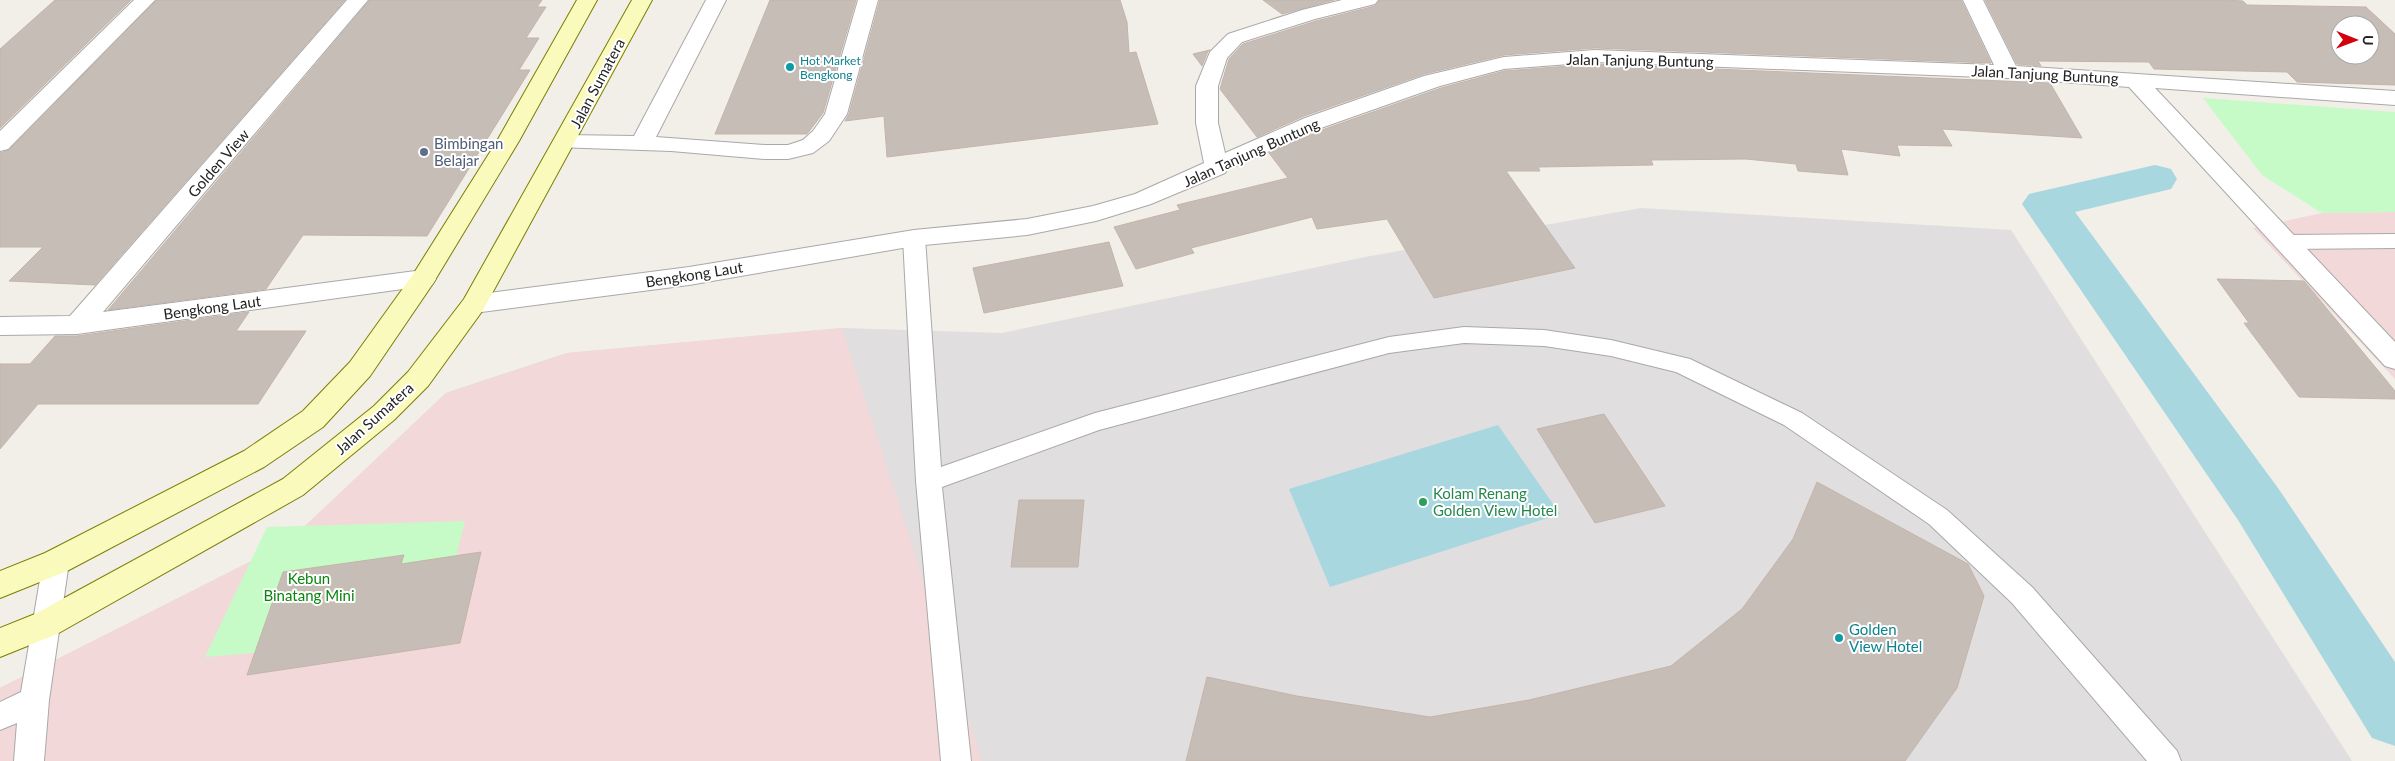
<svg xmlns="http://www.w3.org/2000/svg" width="2395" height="761" font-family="Lato,sans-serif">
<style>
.residential{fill:#e0dedf}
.commercial{fill:#f2d8d8}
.park{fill:#c6fbc7}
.water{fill:#a8d7e0}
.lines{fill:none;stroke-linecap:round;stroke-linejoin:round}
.canal{fill:#a8d7e0;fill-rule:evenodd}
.building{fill:#c7bdb7;stroke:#c4b4aa;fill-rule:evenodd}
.service-casing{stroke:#a9a9a9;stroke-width:2}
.minor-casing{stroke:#a9a9a9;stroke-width:2}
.secondary-casing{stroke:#7a7f02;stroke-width:2}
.service{fill:#fff;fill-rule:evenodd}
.minor{fill:#fff;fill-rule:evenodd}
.secondary{fill:#fbfabd;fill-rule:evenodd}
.culture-dot{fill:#0f9aa8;stroke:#fff;stroke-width:2}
.service-dot{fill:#5c6f8a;stroke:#fff;stroke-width:2}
.leisure-dot{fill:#2e9e5b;stroke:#fff;stroke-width:2}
.labels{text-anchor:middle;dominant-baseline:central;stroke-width:4;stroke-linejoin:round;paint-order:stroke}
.far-culture-label{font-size:12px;fill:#0d838f;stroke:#fff;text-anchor:start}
.street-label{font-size:15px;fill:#222;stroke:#fff}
.service-label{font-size:15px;fill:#4e5e75;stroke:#fff;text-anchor:start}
.leisure-label{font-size:15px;fill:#27864d;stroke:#fff;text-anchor:start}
.park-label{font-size:15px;fill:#09860b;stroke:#fff}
.culture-label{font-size:15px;fill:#0d838f;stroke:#fff;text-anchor:start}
</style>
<rect width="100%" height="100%" fill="#f2eee8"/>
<polygon class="residential" points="1641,208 2011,230 2352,761 0,761 0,688 287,543 446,393 567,353 842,328 1002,333 1365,257"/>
<g class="commercial">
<polygon points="2395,212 2395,379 2253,228 2322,213"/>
<polygon points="842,328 982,761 0,761 0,688 287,543 446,393 567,353"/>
</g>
<g class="park">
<polygon points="2203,98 2395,112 2395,212 2322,213 2262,175"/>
<polygon points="465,521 436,638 205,657 267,527"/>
</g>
<polygon class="water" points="1498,425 1560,514 1330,587 1289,489"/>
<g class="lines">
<polygon class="canal" points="2155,165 2171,169 2177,179 2171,189 2075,212 2278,488 2395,662 2395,746 2372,738 2238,520 2022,204 2029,194"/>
</g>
<g class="building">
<polygon points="55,0 131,0 0,128 0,49"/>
<polygon points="157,0 345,0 95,285 9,281 43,247 0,247 0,153 9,150"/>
<polygon points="370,0 542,0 537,7 546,7 526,38 539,38 519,70 530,70 427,236 303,235 266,289 108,310"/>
<polygon points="770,0 856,0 823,113 807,134 715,134"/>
<polygon points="880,0 1120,0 1127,22 1129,53 1136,52 1158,124 887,157 884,116 845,121 849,114"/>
<polygon points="1263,0 1334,0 1282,14"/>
<polygon points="1380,0 1961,0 1991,63 1595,48 1504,55 1424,74 1304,116 1257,137 1220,89 1229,59 1243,44 1316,21 1375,6"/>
<path d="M1985,0H2226L2243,1L2247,5L2366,7L2395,34V85L2297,82L2287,72L2154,69L2149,62L2038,61L2041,66L2017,64ZM2340,25H2370V55H2340Z"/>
<polygon points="1210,50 1208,51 1202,66 1193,54"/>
<polygon points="1595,64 2050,83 2082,138 1942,129 1952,146 1897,145 1900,156 1841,149 1848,175 1798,171 1796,164 1746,159 1651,160 1653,165 1538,167 1540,171 1506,171 1575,268 1434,298 1387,219 1317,229 1312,217 1191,248 1194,253 1136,269 1114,227 1180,210 1177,205 1288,178 1269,153 1322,130 1441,88 1504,71"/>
<polygon points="1109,242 1123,286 984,313 973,268"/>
<polygon points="2217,279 2304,281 2395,391 2395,399 2299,397 2244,323 2249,323"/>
<polygon points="249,312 236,331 306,331 258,404 38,404 0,449 0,364 30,364 55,336 77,336"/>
<polygon points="1604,414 1665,506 1595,523 1537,429"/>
<polygon points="1817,482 1968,564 1984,596 1957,688 1905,761 1186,761 1207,677 1297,696 1430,717 1529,700 1671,666 1742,609 1793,539"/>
<polygon points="1019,500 1084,500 1078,567 1011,567"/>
<polygon points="481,552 460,643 247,675 283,572 404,555 401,564"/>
</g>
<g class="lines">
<defs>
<g id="service">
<polygon points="914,231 922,233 925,238 941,467 1095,413 1389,337 1464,327 1544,330 1611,340 1690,359 1802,413 1947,510 2032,587 2177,751 2181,761 2147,761 2012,603 1929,524 1784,425 1676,372 1611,356 1544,346 1464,343 1389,353 1099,430 942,487 971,761 941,761 916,481 903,238 906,233"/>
<polygon points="2395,234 2395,248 2285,249 2277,247 2274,242 2277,237 2285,235"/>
<polygon points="56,551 65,554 69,562 49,700 44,761 14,761 17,723 0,730 0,702 21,692 43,562 47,554"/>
</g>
<g id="minor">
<polygon points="134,0 155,0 8,149 0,151 0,131"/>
<polygon points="347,0 368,0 103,312 423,270 432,273 436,279 432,285 77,334 0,335 0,317 70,316"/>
<polygon points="706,0 726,0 656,137 765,145 788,145 803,140 813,131 825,114 858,0 878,0 847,114 829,141 813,153 788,159 765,159 671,151 556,147 553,142 556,137 564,135 634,136"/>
<polygon points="1342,0 1378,0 1375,4 1315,19 1242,42 1227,58 1218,86 1218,123 1225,153 1305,118 1424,76 1504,57 1595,50 1994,65 1963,0 1983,0 2016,66 2395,91 2395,105 2155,88 2395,342 2395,369 2385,366 2129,87 2008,78 1595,62 1504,69 1440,86 1321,128 1227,170 1225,173 1151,204 1096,221 1027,235 914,246 689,285 474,313 465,310 461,304 465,298 474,295 689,267 914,230 1027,219 1093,206 1135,194 1204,163 1196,123 1196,86 1210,52 1228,34 1302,10"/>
</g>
<g id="secondary">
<polygon points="577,0 597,0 519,141 432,285 370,376 323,427 264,467 67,571 0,598 0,571 45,553 244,451 303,411 350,362 414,273 497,141"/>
<polygon points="632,0 652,0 483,310 428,386 394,420 303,495 57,634 0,657 0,628 35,614 283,479 374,406 408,372 464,299"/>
</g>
</defs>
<use href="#service" class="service-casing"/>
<use href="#minor" class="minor-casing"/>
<use href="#secondary" class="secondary-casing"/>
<use href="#service" class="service"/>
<use href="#minor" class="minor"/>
<use href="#secondary" class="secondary"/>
</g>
<g class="culture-dot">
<circle cx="790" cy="67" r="5"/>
<circle cx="1839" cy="638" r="5"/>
</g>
<circle class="service-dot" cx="424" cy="152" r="5"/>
<circle class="leisure-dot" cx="1423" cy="502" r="5"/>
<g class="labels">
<g class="far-culture-label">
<text x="800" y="60">Hot Market<tspan x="800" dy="14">Bengkong</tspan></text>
</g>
<g class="street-label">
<text transform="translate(1640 60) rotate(1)">Jalan Tanjung Buntung</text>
<text transform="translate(2045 74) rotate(3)">Jalan Tanjung Buntung</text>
<text transform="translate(597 83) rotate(-62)">Jalan Sumatera</text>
<text transform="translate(1251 152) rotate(-24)">Jalan Tanjung Buntung</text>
<text transform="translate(218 163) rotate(-49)">Golden View</text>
<text transform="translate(694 274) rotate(-9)">Bengkong Laut</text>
<text transform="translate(212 307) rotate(-8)">Bengkong Laut</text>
<text transform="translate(374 418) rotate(-42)">Jalan Sumatera</text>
</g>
<g class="service-label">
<text x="434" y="143">Bimbingan<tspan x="434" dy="17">Belajar</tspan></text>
</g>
<g class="leisure-label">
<text x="1433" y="493">Kolam Renang<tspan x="1433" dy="17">Golden View Hotel</tspan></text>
</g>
<g class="park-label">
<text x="309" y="578">Kebun<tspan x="309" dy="17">Binatang Mini</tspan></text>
</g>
<g class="culture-label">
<text x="1849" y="629">Golden<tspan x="1849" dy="17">View Hotel</tspan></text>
</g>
</g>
<g transform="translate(2355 40) rotate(91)"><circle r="24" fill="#ffffff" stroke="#a7a7a7"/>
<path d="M0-4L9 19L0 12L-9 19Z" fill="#d3000e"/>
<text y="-8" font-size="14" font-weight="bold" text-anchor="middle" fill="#222222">U</text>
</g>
</svg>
